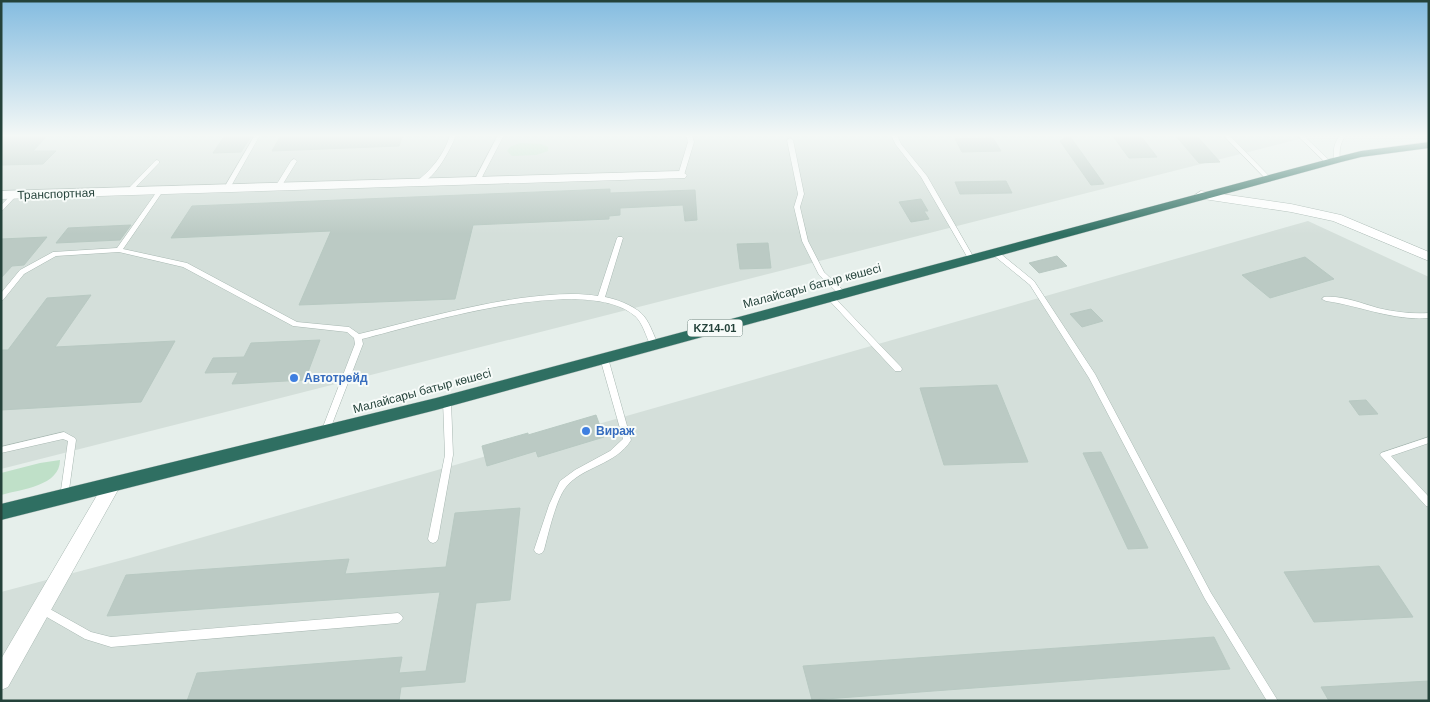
<svg xmlns="http://www.w3.org/2000/svg" width="1430" height="702" font-family="Arial,sans-serif">
<style>
.built{fill:#d4dfda}
.green{fill:#bfe0c8}
.building{fill:#bbcac4;stroke:#b8c9c2}
.lines{fill:none;stroke-linecap:round;stroke-linejoin:round}
.lane-casing{stroke:#a8b8b2;stroke-width:1}
.street-casing{stroke:#a8b8b2;stroke-width:1}
.highway-casing{stroke:#c2cac8;stroke-width:1}
.lane{fill:#fff;fill-rule:evenodd}
.street{fill:#fff;fill-rule:evenodd}
.highway{fill:#2f6f62;fill-rule:evenodd}
.shop-dot{fill:#3f7fe0;stroke:#f7fbf9;stroke-width:2}
.labels{text-anchor:middle;dominant-baseline:central;stroke-width:4;stroke-linejoin:round;paint-order:stroke}
.shield{fill:#f7fbf9;stroke:#637a73;stroke-width:1}
.shield-label{font-size:11px;font-weight:bold;fill:#24423a}
.street-label{font-size:12px;fill:#24423a;stroke:#f7fbf9}
.shop-label{font-size:12px;font-weight:bold;fill:#366cbe;stroke:#f7fbf9;text-anchor:start}
</style>
<rect width="100%" height="100%" fill="#e6efeb"/>
<g class="built">
<polygon points="1,135 1315,135 1,469"/>
<polygon points="1308,221 1429,277 1429,701 1,701 1,592 130,558"/>
</g>
<g class="green">
<polygon points="520,143 541,144 548,147 548,151 536,155 512,156 507,151 510,147"/>
<path d="M60,460C60,486 22,489 1,495V473L40,463Z"/>
</g>
<g class="building">
<polygon points="1,135 48,135 33,151 56,151 43,164 1,165"/>
<polygon points="225,135 252,135 241,152 213,153"/>
<polygon points="281,135 403,135 399,146 272,151"/>
<polygon points="1069,135 1104,184 1091,185 1060,141"/>
<polygon points="1112,135 1140,135 1157,157 1129,158"/>
<polygon points="1175,135 1196,135 1220,162 1199,163"/>
<polygon points="993,138 1001,151 962,152 955,139"/>
<polygon points="1006,181 1012,193 960,194 955,182"/>
<polygon points="610,189 610,193 695,190 697,220 685,221 683,205 620,208 620,215 609,216 609,219 473,225 455,299 299,305 331,231 171,238 192,206"/>
<polygon points="921,199 928,211 924,211 929,219 911,222 899,202"/>
<polygon points="131,225 120,240 56,243 68,228"/>
<polygon points="47,237 24,265 12,266 1,278 1,239"/>
<polygon points="768,243 771,268 740,269 737,244"/>
<polygon points="1057,256 1067,266 1039,273 1029,263"/>
<polygon points="1305,257 1334,279 1270,298 1242,275"/>
<polygon points="91,295 55,347 175,341 141,402 1,410 1,350 8,350 47,298"/>
<polygon points="1091,309 1103,321 1082,327 1070,314"/>
<polygon points="320,340 305,380 232,384 238,372 205,373 213,358 244,357 251,343"/>
<polygon points="997,385 1028,462 944,465 920,388"/>
<polygon points="1366,400 1378,414 1359,415 1349,401"/>
<polygon points="596,415 604,437 538,457 536,451 487,466 482,446 528,433 528,435"/>
<polygon points="1101,452 1148,548 1128,549 1083,453"/>
<polygon points="520,508 510,600 476,603 465,682 401,687 399,701 187,701 197,673 402,657 399,673 426,671 440,592 107,616 126,575 349,559 345,574 446,567 455,513"/>
<polygon points="1379,566 1413,617 1314,622 1284,572"/>
<polygon points="1214,637 1230,669 812,700 803,666"/>
<polygon points="1429,681 1429,701 1329,701 1321,687"/>
</g>
<g class="lines">
<defs>
<g id="lane">
<polygon points="255,135 260,135 230,188 229,189 225,189 224,188"/>
<path d="M450,135H456C451,149 432,185 416,184V182C432,169 444,155 450,135Z"/>
<polygon points="498,135 504,135 480,181 479,182 475,182 474,181"/>
<polygon points="686,135 692,135 694,142 684,175 681,177 678,175 688,142"/>
<polygon points="891,135 897,135 901,144 927,176 974,258 973,260 969,260 921,177 896,145"/>
<polygon points="1223,135 1229,135 1270,177 1270,179 1266,179"/>
<polygon points="1297,135 1303,135 1330,161 1330,163 1326,163"/>
<path d="M1340,135H1346C1340,143 1339,150 1340,160L1337,162L1334,160C1333,150 1334,143 1340,135Z"/>
<polygon points="790,138 793,140 804,194 800,207 808,241 824,272 844,291 845,293 844,295 840,295 819,275 802,241 794,207 798,194 787,140"/>
<polygon points="294,159 297,161 281,187 278,189 276,188 275,187 291,161"/>
<polygon points="157,160 159,161 159,163 131,192 127,192 127,190 155,161"/>
<path d="M160,189L163,191L123,249L187,263L297,322L349,327L359,334C413,321 466,306 521,298C547,295 573,292 598,296L617,238L618,237H622L623,238L605,297C616,299 632,305 641,313C649,320 653,334 658,344L654,347L651,346C646,337 643,323 635,316C586,273 422,324 362,339L363,344L329,432L328,434L325,435L322,434L321,432L355,344L354,338L347,332L293,326L183,267L119,252L56,256L24,274L3,300H1V293L20,270L53,252L117,248L158,190Z"/>
<polygon points="14,193 17,195 16,196 3,210 1,211 1,205 12,194"/>
<polygon points="992,250 996,250 1034,281 1095,374 1211,593 1278,701 1267,701 1205,599 1089,378 1030,285 992,254 991,252"/>
<polygon points="827,294 831,294 901,367 902,369 901,371 895,371 827,298 825,296"/>
<path d="M1324,297C1341,295 1361,303 1378,308C1395,312 1411,314 1429,313V318C1393,321 1361,306 1326,301L1322,299Z"/>
<path d="M604,355L608,358L631,440C616,465 583,466 566,487C556,499 548,535 544,550L542,553L539,554L536,553L534,550L549,505L560,481L575,470L610,451L623,439L600,358Z"/>
<polygon points="447,398 450,399 451,401 453,455 438,539 436,542 433,543 430,542 428,539 445,455 443,401 444,399"/>
<polygon points="64,432 75,438 76,440 68,497 67,500 64,501 61,500 60,497 68,441 63,439 1,453 1,447"/>
<polygon points="1429,437 1429,443 1391,456 1429,497 1429,507 1426,506 1380,455 1381,453"/>
<polygon points="41,604 91,632 111,637 398,613 401,615 403,618 401,621 398,623 111,647 85,639 38,612 36,609 38,606"/>
</g>
<g id="street">
<polygon points="681,171 687,175 685,178 1,199 1,191"/>
<polygon points="1201,191 1291,204 1341,215 1429,252 1429,261 1333,221 1291,212 1197,198 1195,195"/>
<polygon points="112,478 118,480 121,485 118,490 8,687 1,690 1,659 106,480"/>
</g>
<polygon id="highway" points="1429,142 1429,148 1361,157 1341,162 436,410 1,520 1,504 436,398 1333,158 1361,151"/>
</defs>
<use href="#lane" class="lane-casing"/>
<use href="#street" class="street-casing"/>
<use href="#highway" class="highway-casing"/>
<use href="#lane" class="lane"/>
<use href="#street" class="street"/>
<use href="#highway" class="highway"/>
</g>
<linearGradient id="sky" x2="0" y2="1"><stop stop-color="#84bce0"/><stop offset="0.58" stop-color="#f4f8f6"/><stop offset="1" stop-color="#f4f8f6" stop-opacity="0"/></linearGradient>
<rect width="1430" height="234" fill="url(#sky)"/>
<g class="shop-dot">
<circle cx="294" cy="378" r="5"/>
<circle cx="586" cy="431" r="5"/>
</g>
<g class="labels">
<rect class="shield" x="687.5" y="319.5" width="55" height="17" rx="4"/>
<g class="shield-label">
<text x="715" y="328">KZ14-01</text>
</g>
<g class="street-label">
<text transform="translate(56 194) rotate(-2)">Транспортная</text>
<text transform="translate(812 286) rotate(-15)">Малайсары батыр көшесі</text>
<text transform="translate(422 391) rotate(-15)">Малайсары батыр көшесі</text>
</g>
<g class="shop-label">
<text x="304" y="378">Автотрейд</text>
<text x="596" y="431">Вираж</text>
</g>
</g>
<rect width="1430" height="702" fill="none" stroke="#24423a" stroke-width="5"/>
</svg>
